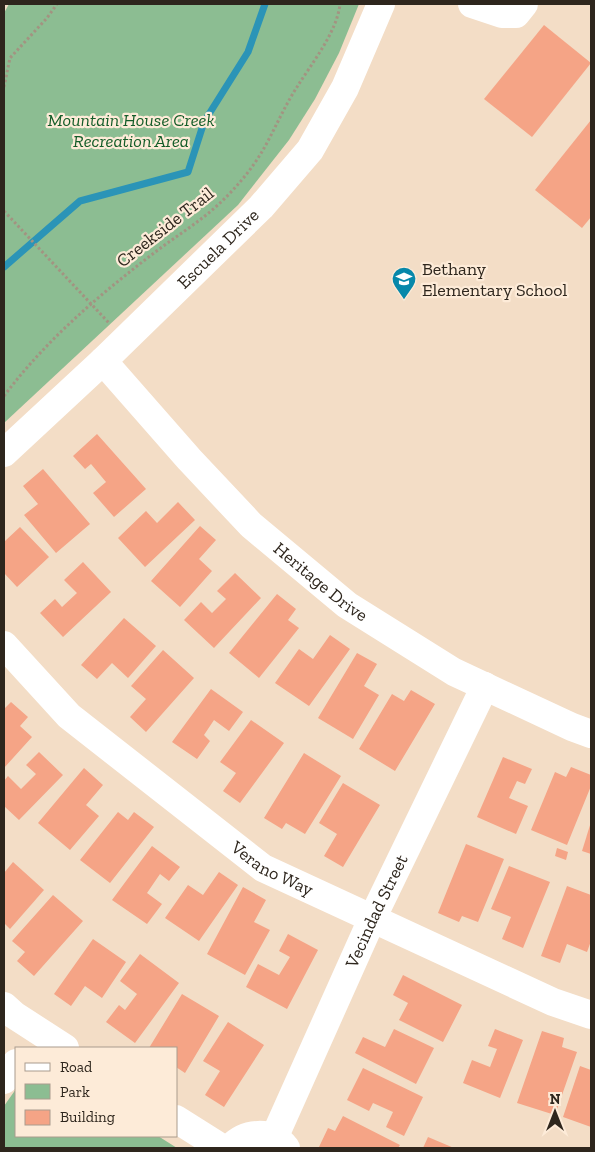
<svg xmlns="http://www.w3.org/2000/svg" width="595" height="1152" font-family="'Zilla Slab',serif">
<style>
.green{fill:#8cbd92}
.lines{fill:none;stroke-linecap:round;stroke-linejoin:round}
.stream{stroke:#2b94b7;stroke-width:7}
.building{fill:#f5a486}
.path{stroke:#a39381;stroke-width:3;stroke-dasharray:2.5 2.5;stroke-linecap:butt}
.minor{stroke:#fff;stroke-width:28}
.labels{text-anchor:middle;dominant-baseline:central;stroke-width:4.5;stroke-linejoin:round;paint-order:stroke}
.park-label{font-size:18px;font-style:italic;fill:#135c28;stroke:#fdebd8}
.street-label{font-size:18px;fill:#2e261d;stroke:#fdebd8}
.poi-label{font-size:18px;fill:#2e261d;stroke:#fdebd8;text-anchor:start}
</style>
<rect width="100%" height="100%" fill="#f3ddc6"/>
<g class="green">
<polygon points="9,4 359,4 339,53 315,99 289,140 238,205 4,423 4,13"/>
<polygon points="16,1089 16,1136 158,1136 177,1148 4,1148 4,1106"/>
</g>
<g class="lines">
<polyline class="stream" points="4,267 80,201 188,172 204,122 248,52 265,4"/>
</g>
<g class="building">
<polygon points="544,25 591,63 532,137 484,99"/>
<polygon points="591,120 591,217 582,228 535,190"/>
<polygon points="97,434 146,489 114,517 93,493 106,482 91,464 85,469 73,456"/>
<polygon points="43,469 90,524 56,553 24,515 38,504 23,486"/>
<polygon points="178,502 195,520 145,567 118,538 146,511 157,523"/>
<polygon points="200,526 216,540 199,559 212,571 180,607 151,581"/>
<polygon points="20,527 49,557 17,587 4,573 4,540 5,541"/>
<polygon points="83,562 111,592 63,637 40,613 55,599 62,607 77,593 64,580"/>
<polygon points="235,573 261,598 214,648 184,620 201,602 212,613 226,599 217,591"/>
<polygon points="277,594 296,609 288,620 299,628 259,678 229,653"/>
<polygon points="124,618 156,646 128,678 112,663 97,679 81,665"/>
<polygon points="330,635 350,649 309,706 275,683 299,649 313,659"/>
<polygon points="163,650 194,678 146,732 130,717 146,699 131,686"/>
<polygon points="357,653 377,664 364,686 379,695 353,739 318,718"/>
<polygon points="211,689 243,712 229,731 214,720 204,735 210,741 197,759 172,742"/>
<polygon points="411,690 435,704 395,771 359,749 392,694 404,701"/>
<polygon points="11,702 28,717 20,726 32,737 4,768 4,709"/>
<polygon points="251,720 284,743 240,803 223,791 236,773 220,762"/>
<polygon points="39,752 63,775 19,820 4,806 4,781 8,776 21,789 36,774 26,765"/>
<polygon points="304,753 341,776 305,834 286,823 282,829 264,818"/>
<polygon points="503,757 532,769 525,784 517,781 509,798 528,806 516,834 477,817"/>
<polygon points="571,767 591,775 591,786 567,845 531,830 555,772 566,777"/>
<polygon points="84,768 103,785 86,805 99,816 70,850 38,823"/>
<polygon points="343,783 380,805 343,867 324,856 337,834 319,823"/>
<polygon points="118,812 128,820 134,812 154,827 110,883 80,860"/>
<polygon points="591,822 591,854 582,851"/>
<polygon points="466,844 504,859 478,922 462,916 459,922 438,913"/>
<polygon points="152,846 180,867 169,881 160,874 147,893 162,904 147,924 112,900"/>
<polygon points="557,848 568,852 566,860 555,856"/>
<polygon points="13,862 44,890 10,929 4,923 4,873"/>
<polygon points="509,866 550,882 523,948 502,939 511,917 491,909"/>
<polygon points="219,872 238,885 199,941 165,918 188,885 203,895"/>
<polygon points="567,886 591,895 591,941 587,952 567,944 560,963 541,956"/>
<polygon points="243,887 266,900 254,922 270,930 245,975 207,954"/>
<polygon points="53,895 83,921 34,976 17,961 25,952 12,941"/>
<polygon points="288,934 318,950 287,1009 246,987 258,964 279,975 290,957 279,951"/>
<polygon points="93,939 126,962 102,998 85,986 71,1006 54,994"/>
<polygon points="140,954 179,983 135,1043 106,1022 119,1005 125,1010 137,994 120,981"/>
<polygon points="403,975 462,1005 443,1042 399,1020 408,1003 393,995"/>
<polygon points="182,994 219,1016 185,1073 176,1067 176,1048 149,1048"/>
<polygon points="228,1022 264,1045 224,1107 205,1095 220,1071 203,1061"/>
<polygon points="394,1029 434,1048 416,1084 355,1053 363,1037 385,1047"/>
<polygon points="495,1029 523,1040 500,1098 463,1083 472,1060 490,1067 497,1049 488,1046"/>
<polygon points="542,1031 564,1038 562,1047 577,1052 555,1115 517,1103"/>
<polygon points="580,1066 591,1070 591,1127 563,1117"/>
<polygon points="363,1068 423,1097 404,1136 386,1127 393,1112 373,1103 369,1111 347,1100"/>
<polygon points="343,1116 400,1145 398,1148 321,1148 319,1147 328,1128 335,1131"/>
<polygon points="428,1137 454,1148 423,1148"/>
</g>
<g class="lines">
<g class="path">
<polyline points="4,87 10,58 47,18 57,4"/>
<polyline points="4,211 109,323"/>
<path d="M4,396C46,340 99,295 154,253C176,236 200,222 220,203C236,188 252,169 263,150C275,129 284,107 297,87C312,63 337,32 340,4"/>
</g>
<g class="minor">
<polyline points="472,4 502,14 516,14 524,4"/>
<path id="s1" d="M103,361L189,459L251,525L347,605L454,672L572,727L591,734"/>
<path id="s2" d="M4,453L103,361L261,207L310,150L345,88L381,4"/>
<path id="s3" d="M4,645L69,716L263,868L553,1002L591,1015"/>
<polyline points="4,1006 14,1015 65,1048"/>
<polyline points="4,1080 16,1063"/>
<polyline points="176,1119 222,1148"/>
<path id="s4" d="M274,1138L372,919L485,686"/>
<path d="M230,1148C245,1132 272,1129 286,1148"/>
</g>
</g>
<defs>
<symbol id="school-pin" viewBox="-11 -11 22 30"><path d="M0 17L-7.5 6A9.5 9.5 0 1 1 7.5 6Z" fill="#0788aa" stroke="#fdebd8"/><path d="M0-5L7-2L0 1L-7-2ZM-4 1L0 2.5L4 1V4Q0 6-4 4Z" fill="#fff"/></symbol>
</defs>
<g fill-rule="evenodd">
<use href="#school-pin" x="390" y="265" width="28" height="38"/>
</g>
<g class="labels">
<g class="park-label">
<text x="131" y="120">Mountain House Creek<tspan x="131" dy="21">Recreation Area</tspan></text>
</g>
<g class="street-label">
<text transform="translate(165 227) rotate(-38)">Creekside Trail</text>
<text stroke="none"><textPath href="#s2" startOffset="296">Escuela Drive</textPath></text>
<text stroke="none"><textPath href="#s1" startOffset="311">Heritage Drive</textPath></text>
<text stroke="none"><textPath href="#s3" startOffset="351">Verano Way</textPath></text>
<text stroke="none"><textPath href="#s4" startOffset="249">Vecindad Street</textPath></text>
</g>
<g class="poi-label">
<text x="422" y="269">Bethany<tspan x="422" dy="21">Elementary School</tspan></text>
</g>
</g>
<rect width="595" height="1152" fill="none" stroke="#2e261d" stroke-width="10"/>
<rect x="15" y="1047" width="162" height="90" fill="#fdebd8" stroke="#aa9c8d"/>
<rect x="25" y="1063" width="25" height="8" fill="#ffffff" stroke="#aa9c8d"/>
<text x="60" y="1072" font-size="15" fill="#2e261d">Road</text>
<rect x="25" y="1084" width="25" height="15" fill="#8cbd92" stroke="#aa9c8d"/>
<text x="60" y="1097" font-size="15" fill="#2e261d">Park</text>
<rect x="25" y="1110" width="25" height="15" fill="#f5a486" stroke="#aa9c8d"/>
<text x="60" y="1122" font-size="15" fill="#2e261d">Building</text>
<g transform="translate(555 1112)" stroke="#fdebd8" stroke-width="4" paint-order="stroke">
<path d="M0-4L9 19L0 12L-9 19Z" fill="#2e261d"/>
<text y="-8" font-size="14" font-weight="bold" text-anchor="middle" fill="#2e261d">N</text>
</g>
</svg>
